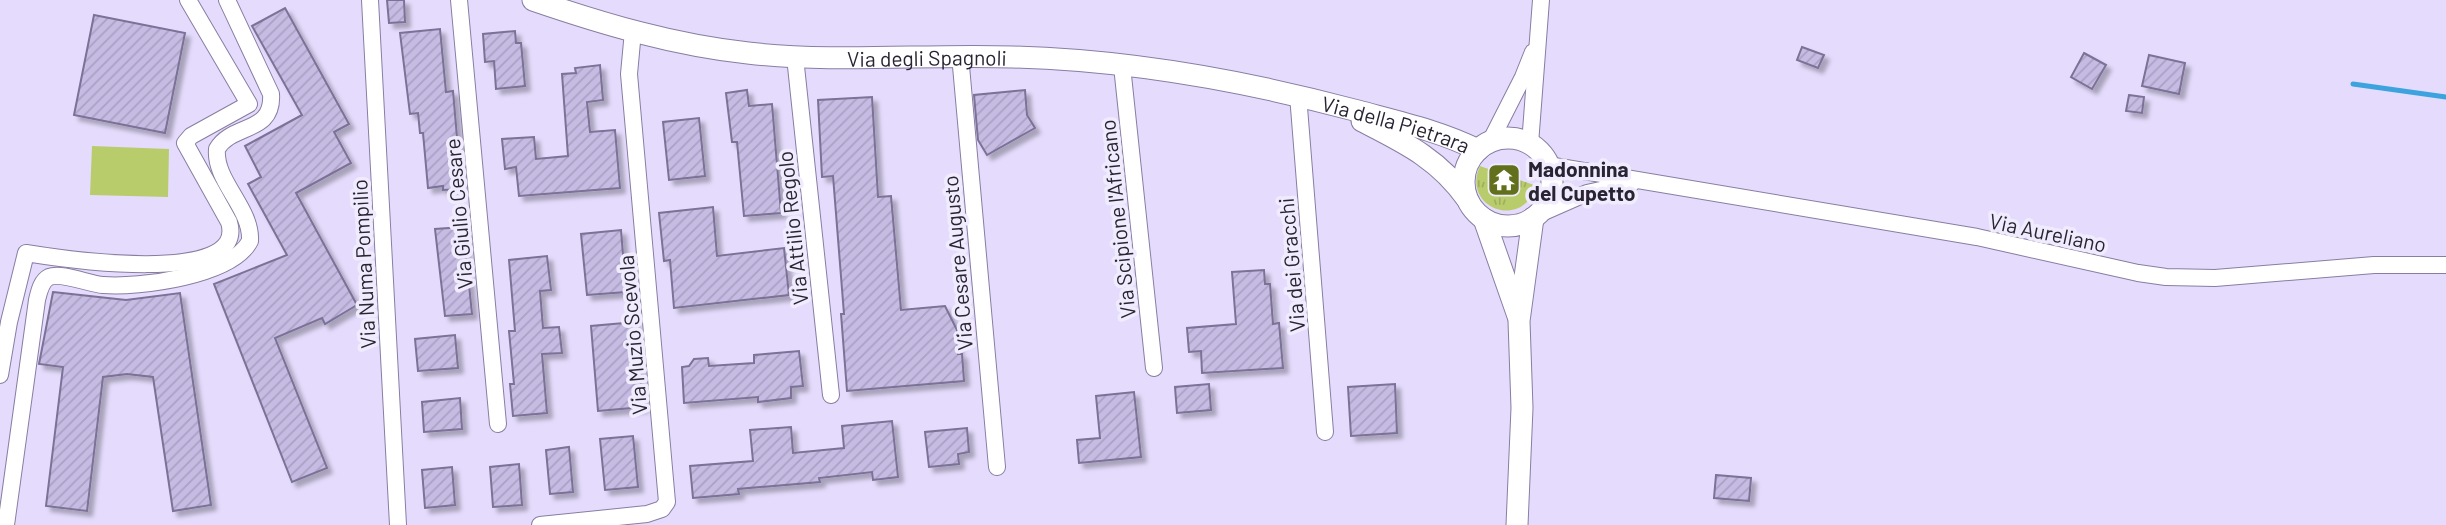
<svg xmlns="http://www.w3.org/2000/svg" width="2446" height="525" font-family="Barlow,sans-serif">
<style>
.green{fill:#b9cc6c}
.park{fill:url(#park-tufts)}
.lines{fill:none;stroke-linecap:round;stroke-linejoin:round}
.stream{stroke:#3ca3de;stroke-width:5}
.building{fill:url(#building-hatch);stroke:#7c7196;stroke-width:2;filter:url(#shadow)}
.minor-casing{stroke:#887da2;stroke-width:18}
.tertiary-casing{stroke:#887da2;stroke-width:23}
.minor{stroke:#fff;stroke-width:16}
.tertiary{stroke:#fff;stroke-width:21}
.labels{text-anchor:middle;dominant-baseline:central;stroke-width:7;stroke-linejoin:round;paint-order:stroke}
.street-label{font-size:21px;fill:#292433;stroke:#f1ecfd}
.poi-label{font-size:21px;font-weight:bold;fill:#292433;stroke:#f1ecfd;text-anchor:start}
</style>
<defs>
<pattern id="park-tufts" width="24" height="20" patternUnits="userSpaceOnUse" patternTransform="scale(1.75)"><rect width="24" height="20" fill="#b9cc6c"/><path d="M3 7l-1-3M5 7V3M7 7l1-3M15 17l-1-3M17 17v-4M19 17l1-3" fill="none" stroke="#9faf5e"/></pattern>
<pattern id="building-hatch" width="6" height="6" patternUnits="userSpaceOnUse" patternTransform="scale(1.75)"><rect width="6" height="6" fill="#c6bbe3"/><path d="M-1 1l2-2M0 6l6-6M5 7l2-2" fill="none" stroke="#aaa1c3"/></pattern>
<filter id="shadow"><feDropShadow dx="5" dy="5" stdDeviation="2" flood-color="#0004"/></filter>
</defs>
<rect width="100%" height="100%" fill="#e5dcfd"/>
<polygon class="green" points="92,146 169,149 168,197 90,195"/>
<path class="park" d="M1480,166L1537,186C1520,232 1461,206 1480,166Z"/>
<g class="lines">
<polyline class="stream" points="2353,84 2446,97"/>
</g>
<g class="building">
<polygon points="387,0 404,0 405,22 389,23"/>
<polygon points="285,8 349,124 334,132 351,163 296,193 357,305 325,324 322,318 275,338 327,468 292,482 214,284 287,255 248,184 261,177 245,146 302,115 252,26"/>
<polygon points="94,15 185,33 165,133 74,115"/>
<polygon points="440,29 446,92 453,91 461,184 460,189 443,190 443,186 428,188 423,133 420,133 418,113 410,114 400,33"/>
<polygon points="515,31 516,43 521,43 525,86 496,89 494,61 485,62 483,34"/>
<polygon points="1802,47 1824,55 1818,68 1797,60"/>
<polygon points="2084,53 2106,65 2092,89 2071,77"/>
<polygon points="2149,55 2185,63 2179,94 2142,86"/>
<polygon points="600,65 603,100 587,102 590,132 615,130 620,188 519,196 516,167 505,169 502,139 534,137 536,159 568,156 562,74 576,73 575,68"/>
<polygon points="747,90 749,106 772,104 781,213 744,216 737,142 732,142 726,93"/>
<polygon points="1025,90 1027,115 1035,128 987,155 978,140 974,95"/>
<polygon points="2129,95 2144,97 2142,113 2126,111"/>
<polygon points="872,97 878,197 891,196 901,310 945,306 957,330 958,354 962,354 964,381 847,391 841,314 844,314 833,176 822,177 818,100"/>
<polygon points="699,118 705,176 669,180 663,122"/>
<polygon points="713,207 717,256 784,248 789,295 674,308 670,260 664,261 659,213"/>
<polygon points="463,227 472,314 445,316 435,229"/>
<polygon points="621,230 626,292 587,295 581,234"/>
<polygon points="547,256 551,290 540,291 543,328 559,327 562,353 542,354 547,413 513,416 510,384 514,384 509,331 515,331 509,260"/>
<polygon points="1264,270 1265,284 1270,284 1273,324 1279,323 1283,368 1202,373 1201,351 1189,352 1187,328 1236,324 1232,272"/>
<polygon points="53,292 126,300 180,293 211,505 173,511 153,377 127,374 103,377 87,511 46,506 63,367 39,364"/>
<polygon points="635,322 643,407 598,411 591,326"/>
<polygon points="455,335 458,368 418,371 415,339"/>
<polygon points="799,351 803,386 791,387 791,398 758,402 758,397 684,403 682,367 689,366 694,359 708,358 709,366 754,363 754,355"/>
<polygon points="1209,384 1211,410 1177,413 1175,387"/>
<polygon points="1395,384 1397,433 1351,436 1348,387"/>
<polygon points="1134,392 1141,457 1079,463 1077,440 1100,438 1096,396"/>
<polygon points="460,398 462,429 424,432 422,402"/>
<polygon points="892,421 898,477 873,480 872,472 819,478 820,482 738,489 739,494 693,498 690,466 753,461 750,430 791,427 793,453 844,448 842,426"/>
<polygon points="967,428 969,452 958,454 959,464 929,467 925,432"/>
<polygon points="633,436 638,487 605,490 600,439"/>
<polygon points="569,447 573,492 550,494 546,450"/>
<polygon points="519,464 522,505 493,507 490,467"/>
<polygon points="452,467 455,505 425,508 422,470"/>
<polygon points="1716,475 1751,478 1749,501 1714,498"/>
</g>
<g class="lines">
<defs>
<g id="minor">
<polyline points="370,0 398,525"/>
<polyline points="459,0 498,424"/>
<polyline points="960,55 997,467"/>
<polyline points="795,57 831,395"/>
<polyline points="1122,66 1154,368"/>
<polyline points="1298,95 1325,432"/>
<polyline points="1490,142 1523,77 1533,52"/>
<polyline points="1530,144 1541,0"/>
<polyline points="1548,165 1977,237 2138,273 2166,277 2215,278 2374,265 2446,265"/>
<polyline points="1537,215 1587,193 1632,183"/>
<path d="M0,375L9,322L26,253C57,258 249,288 229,222L185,143L191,136L249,104L188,0"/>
<path d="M6,525L37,300C39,292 41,281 49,277C62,272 89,284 103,285C139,288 232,276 250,241C252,208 214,181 217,149C232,123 274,134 271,94L227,0"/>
<polyline points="540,525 647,514 662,509 667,502 629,74 633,31"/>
</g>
<g id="tertiary">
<path id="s1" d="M533,0C603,24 674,45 748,53C836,63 925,54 1013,57C1128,60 1246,81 1358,111C1399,122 1440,131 1478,150"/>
<path d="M1362,121C1405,143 1439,159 1467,199"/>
<circle cx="1508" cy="182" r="44"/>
<polyline points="1484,219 1518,316"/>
<polyline points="1517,525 1522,408 1519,321 1533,218"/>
</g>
</defs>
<use href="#minor" class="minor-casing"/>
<use href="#tertiary" class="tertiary-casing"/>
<use href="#minor" class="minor"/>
<use href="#tertiary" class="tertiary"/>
</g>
<defs>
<symbol id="temple-square" viewBox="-11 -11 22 22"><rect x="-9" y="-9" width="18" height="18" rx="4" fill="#63701b" stroke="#f1ecfd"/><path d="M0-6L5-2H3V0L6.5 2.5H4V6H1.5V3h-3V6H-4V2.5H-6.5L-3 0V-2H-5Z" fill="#fff"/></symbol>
</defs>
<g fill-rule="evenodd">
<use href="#temple-square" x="1485" y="161" width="38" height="38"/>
</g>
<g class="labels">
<g class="street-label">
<text stroke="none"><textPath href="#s1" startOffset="401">Via degli Spagnoli</textPath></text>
<text stroke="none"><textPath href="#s1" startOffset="877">Via della Pietrara</textPath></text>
<text transform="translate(458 214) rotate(-95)">Via Giulio Cesare</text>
<text transform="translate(1117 219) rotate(-96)">Via Scipione l'Africano</text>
<text transform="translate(792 228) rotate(-96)">Via Attilio Regolo</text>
<text transform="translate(2048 232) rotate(12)">Via Aureliano</text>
<text transform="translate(957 263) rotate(-95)">Via Cesare Augusto</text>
<text transform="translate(363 264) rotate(-93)">Via Numa Pompilio</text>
<text transform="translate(1291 265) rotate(-95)">Via dei Gracchi</text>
<text transform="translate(632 335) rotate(-95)">Via Muzio Scevola</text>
</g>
<g class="poi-label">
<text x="1528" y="168">Madonnina<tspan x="1528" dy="24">del Cupetto</tspan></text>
</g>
</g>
</svg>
